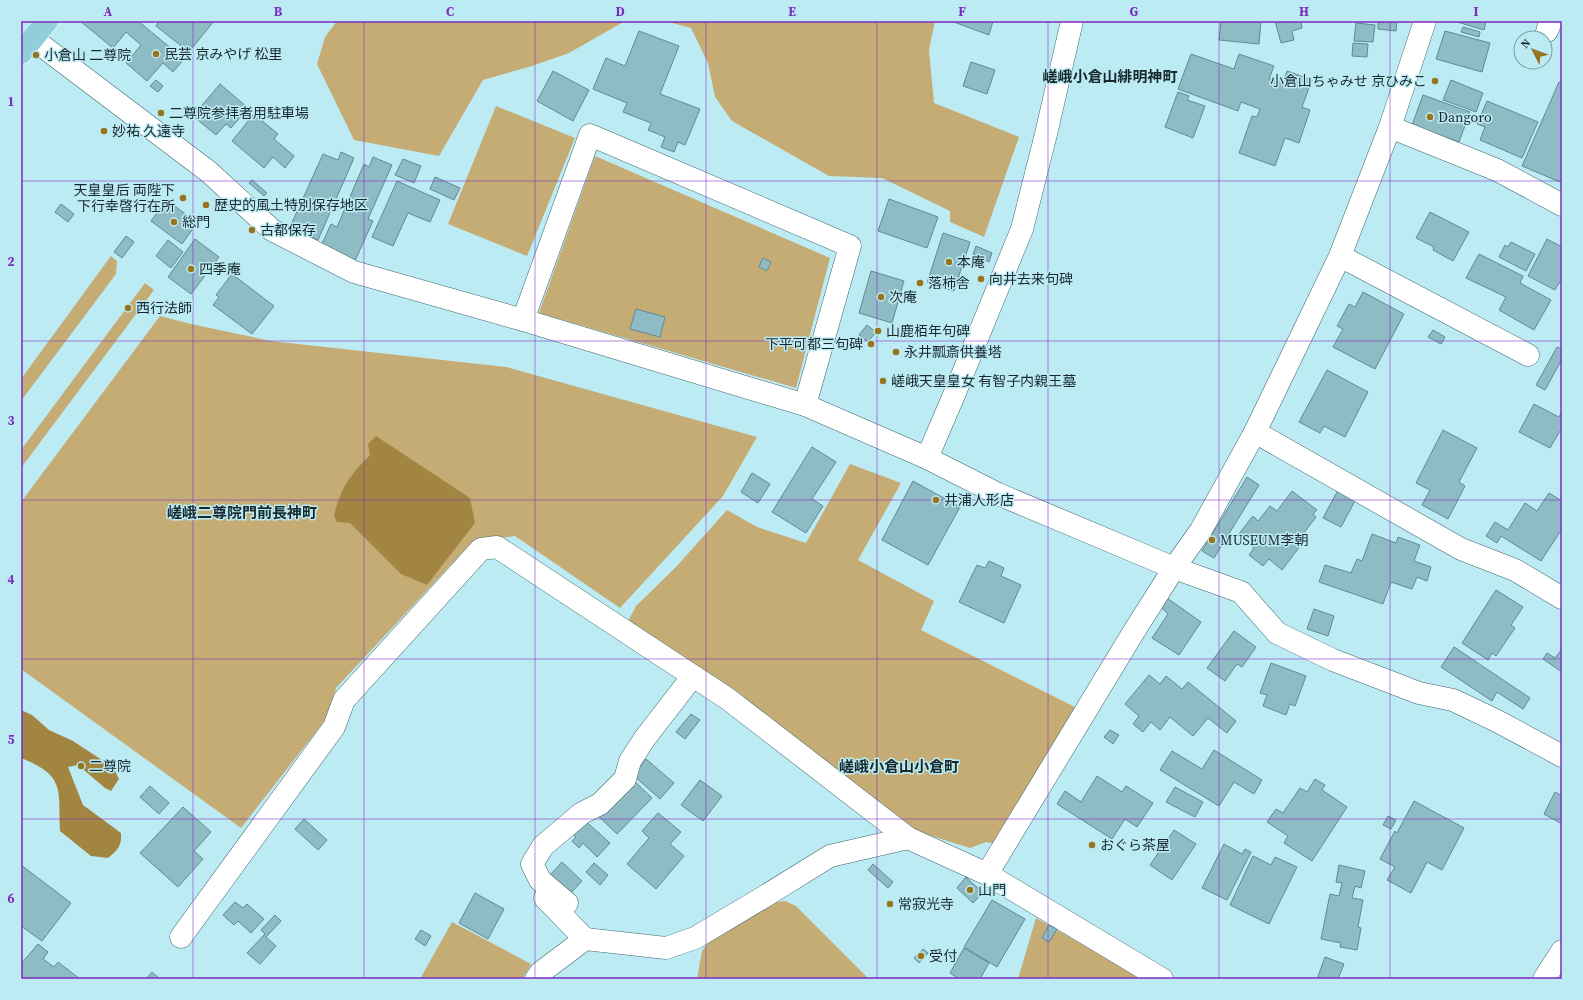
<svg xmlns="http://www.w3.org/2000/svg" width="1583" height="1000" font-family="'Source Serif 4','Noto Sans JP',serif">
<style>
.green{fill:#c5ac75}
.water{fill:#a38542}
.building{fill:#8fbbc4;stroke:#608a93}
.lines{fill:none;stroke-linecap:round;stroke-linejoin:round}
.minor-casing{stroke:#3d676f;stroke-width:23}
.major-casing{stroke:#fff;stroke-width:23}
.minor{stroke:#fff;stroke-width:22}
.major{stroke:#90ceda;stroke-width:22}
.grid{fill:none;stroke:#7b2cbf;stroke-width:1;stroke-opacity:0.55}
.poi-dot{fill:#96751d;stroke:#bdebf4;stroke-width:1.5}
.labels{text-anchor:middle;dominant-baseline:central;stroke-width:3;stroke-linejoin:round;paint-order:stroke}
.poi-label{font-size:14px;fill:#18292d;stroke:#bdebf4;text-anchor:start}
.neighbourhood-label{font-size:15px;font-weight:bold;fill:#18292d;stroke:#bdebf4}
.neatline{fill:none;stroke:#7b2cbf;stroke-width:1.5}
.grid-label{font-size:13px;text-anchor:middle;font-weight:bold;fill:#7b2cbf}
</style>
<rect width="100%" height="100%" fill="#bdebf4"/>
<g class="green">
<polygon points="337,21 625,21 569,53 532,66 483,80 439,156 354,140 317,64 325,37"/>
<polygon points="665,21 935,21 929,50 934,103 1019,137 984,237 950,222 950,211 882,178 829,176 732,121 715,97 708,63 691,28"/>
<polygon points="496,106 575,138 527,256 448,224"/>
<polygon points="595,156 830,258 796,388 539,313"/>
<polygon points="111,256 117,261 116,274 21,401 21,379"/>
<polygon points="145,283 154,290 21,468 21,450"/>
<polygon points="160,316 191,324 271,341 506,367 757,437 723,496 620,608 515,536 472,542 336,688 329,715 241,828 21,669 21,502"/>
<polygon points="850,464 901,483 858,560 934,601 921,630 1075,707 997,844 986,842 970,848 916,831 718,697 696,692 625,627 636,606 676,567 727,510 757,527 806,543"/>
<polygon points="785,901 796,906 869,979 697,979 702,951 711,939 777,902"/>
<polygon points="1036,918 1143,979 1018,979"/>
<polygon points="452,922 531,964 522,979 420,979"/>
</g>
<g class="water">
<path d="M376,436L470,498L475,523L427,585L401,574L350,523L337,522L334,516C340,489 350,475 370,455L368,444Z"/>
<path d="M21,710L32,715L49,730L73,741L108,764L115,771L119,779L111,791L105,788L78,765L68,767L83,805L121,833C122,846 118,850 108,858L91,856L60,831C58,789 66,776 21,758Z"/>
</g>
<g class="building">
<polygon points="80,21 138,21 184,59 173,72 163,63 147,81 126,63 141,45 126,32 113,48"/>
<polygon points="159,21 214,21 189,52 156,26"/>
<polygon points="951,21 993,21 989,35"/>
<polygon points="1221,21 1261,21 1259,44 1219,40"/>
<polygon points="1275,21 1301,21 1302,28 1292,31 1294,40 1281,43"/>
<polygon points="1378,21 1397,21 1396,31 1378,29"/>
<polygon points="1454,21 1486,21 1484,30"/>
<polygon points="1356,23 1375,25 1373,42 1354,41"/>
<polygon points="1463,27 1480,32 1479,37 1461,32"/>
<polygon points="639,31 679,46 660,94 700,109 685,145 678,142 674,152 661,147 665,137 648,130 651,123 623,112 627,103 593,89 606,58 625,66"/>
<polygon points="1445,31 1490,43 1482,72 1436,59"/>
<polygon points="1353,43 1368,44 1367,57 1352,56"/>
<polygon points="1191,54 1234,69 1239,54 1274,66 1269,79 1278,82 1279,78 1284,80 1287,71 1312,80 1302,107 1310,110 1299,143 1285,138 1275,166 1239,153 1252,116 1257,117 1260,109 1241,102 1238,111 1178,89"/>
<polygon points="971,62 995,70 987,94 963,86"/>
<polygon points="553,71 589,90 573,121 537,101"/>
<polygon points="156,80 163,86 158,92 150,86"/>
<polygon points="1451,80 1483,93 1476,112 1443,100"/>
<polygon points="1559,82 1562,83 1562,177 1560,182 1522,166"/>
<polygon points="220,84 248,108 231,128 226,124 216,135 193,116"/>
<polygon points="1178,92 1189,96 1187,100 1205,106 1193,138 1165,127"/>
<polygon points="1423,95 1470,112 1459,142 1412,125"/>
<polygon points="1487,101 1538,122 1522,158 1480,140 1485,127 1477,124"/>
<polygon points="254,114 278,134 274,139 294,156 285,168 273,157 264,168 232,141"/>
<polygon points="341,152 354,158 318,240 290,227 323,154 338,160"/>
<polygon points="373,157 392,165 368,219 373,221 354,263 320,248 331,224 337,227 364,164 369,167"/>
<polygon points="403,159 421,166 414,183 395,175"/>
<polygon points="435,177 460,188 454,200 430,189"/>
<polygon points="252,180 267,193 264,196 249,183"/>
<polygon points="397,181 440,200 430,222 408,213 393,246 372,237"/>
<polygon points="889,199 938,217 927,248 878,231"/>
<polygon points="167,200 197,223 182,244 151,221"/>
<polygon points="61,204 74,214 68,222 55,212"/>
<polygon points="1430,212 1469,232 1453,261 1433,250 1434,247 1416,238"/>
<polygon points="943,233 970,242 954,291 927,283"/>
<polygon points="126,236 134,242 122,258 114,252"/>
<polygon points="195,239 219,257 191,294 168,277"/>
<polygon points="1547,239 1562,247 1562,278 1555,290 1528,276"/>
<polygon points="168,240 183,252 171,268 156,256"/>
<polygon points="1511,242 1535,254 1526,271 1499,257 1505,245 1508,247"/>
<polygon points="976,246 992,253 989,262 973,254"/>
<polygon points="1479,254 1523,276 1520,283 1551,300 1534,330 1499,310 1506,297 1466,278"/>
<polygon points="763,258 771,262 767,271 759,267"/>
<polygon points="871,271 904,281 892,323 859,313"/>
<polygon points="232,274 274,306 252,334 213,305 219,297 216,295"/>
<polygon points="1363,292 1404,314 1375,369 1333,347 1343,329 1337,326 1349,304 1355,307"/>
<polygon points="636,309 665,317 660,337 630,329"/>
<polygon points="867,325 876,332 868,342 859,335"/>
<polygon points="1433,330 1445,337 1441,344 1428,337"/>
<polygon points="1557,347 1562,349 1562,359 1545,390 1536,385"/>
<polygon points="1327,370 1368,392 1345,437 1324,426 1320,433 1299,422"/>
<polygon points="1534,404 1559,417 1562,411 1562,432 1560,431 1550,448 1519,432"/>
<polygon points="1443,430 1477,448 1459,482 1465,486 1448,519 1422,505 1430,490 1416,483"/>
<polygon points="812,447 836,462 812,499 823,506 806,533 772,512"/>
<polygon points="752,473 770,484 758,503 741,492"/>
<polygon points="1247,477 1259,485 1214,558 1202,551"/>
<polygon points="913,481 960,507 928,565 882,540"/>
<polygon points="1338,490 1356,499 1341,527 1323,518"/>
<polygon points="1292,491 1317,510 1313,514 1316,517 1303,534 1307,537 1282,570 1269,559 1263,566 1249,555 1254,548 1238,535 1253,516 1258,521 1270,506 1277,511"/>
<polygon points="1549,493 1562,501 1562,529 1541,561 1501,536 1497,543 1486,536 1495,522 1508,530 1525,503 1537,511"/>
<polygon points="1372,534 1396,543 1398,537 1420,545 1414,561 1431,567 1427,581 1417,577 1412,589 1391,582 1383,604 1319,582 1325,565 1351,573 1357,559 1362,561"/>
<polygon points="989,561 1004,568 1001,576 1021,585 1004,623 959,602 977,565 985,568"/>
<polygon points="1496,590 1523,607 1511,625 1515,628 1496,656 1492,653 1488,660 1462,643"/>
<polygon points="1167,598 1201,622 1179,655 1152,638 1168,614 1160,606"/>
<polygon points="1314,609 1334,616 1328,636 1307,629"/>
<polygon points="1234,631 1256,647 1242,667 1237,664 1225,681 1207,668"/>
<polygon points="1454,647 1530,698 1523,709 1497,692 1492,701 1441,667"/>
<polygon points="1562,649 1562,672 1543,659 1547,653 1555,658"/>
<polygon points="1271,663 1306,676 1295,706 1290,704 1286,715 1263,706 1267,695 1260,693"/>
<polygon points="1149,675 1160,684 1166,676 1182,689 1188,682 1236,721 1227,733 1208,718 1193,736 1170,717 1160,730 1151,722 1143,732 1133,724 1139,716 1125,704"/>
<polygon points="691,714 700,720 685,739 676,732"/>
<polygon points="1110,730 1119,735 1113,744 1104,737"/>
<polygon points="1214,750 1262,780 1254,794 1234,782 1219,806 1160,770 1172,751 1202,769"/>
<polygon points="646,759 674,783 660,799 633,775"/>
<polygon points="629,776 652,798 617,834 594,812"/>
<polygon points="1097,776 1122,792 1126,786 1153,803 1137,827 1125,819 1112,839 1057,804 1065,791 1081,802"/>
<polygon points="1315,779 1325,785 1322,790 1347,807 1312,861 1284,843 1288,836 1267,822 1276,809 1283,813 1300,788 1307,792"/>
<polygon points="700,780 722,796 703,821 681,805"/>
<polygon points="150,786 169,803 159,814 140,797"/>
<polygon points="1175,787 1203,802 1195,817 1166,802"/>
<polygon points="1555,792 1562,796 1562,824 1544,814"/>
<polygon points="1414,801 1464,828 1442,870 1427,862 1411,893 1387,880 1395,867 1380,859 1395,831 1397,833"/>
<polygon points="183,807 211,832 194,851 203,859 178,887 140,853"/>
<polygon points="658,813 681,832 670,844 684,856 656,889 627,864 649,838 642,831"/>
<polygon points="1388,816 1396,820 1391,829 1383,825"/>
<polygon points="581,817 610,843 597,857 583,843 579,848 572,841 576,837 569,831"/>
<polygon points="304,819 327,840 318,850 295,829"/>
<polygon points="1174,830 1196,844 1172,880 1150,865"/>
<polygon points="1224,844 1242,854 1245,849 1251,852 1227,900 1202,888"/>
<polygon points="1253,856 1271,865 1275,857 1297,867 1269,924 1230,905"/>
<polygon points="562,862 582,881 570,894 550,875"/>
<polygon points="594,863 608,875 600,885 586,872"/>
<polygon points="873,864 893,882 888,888 868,870"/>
<polygon points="21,865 71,903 42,941 21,926"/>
<polygon points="1339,865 1365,871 1361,888 1355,886 1352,898 1363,900 1358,927 1361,928 1357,950 1340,947 1341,943 1321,939 1330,894 1339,896 1342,883 1336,882"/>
<polygon points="966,877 983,893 973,903 957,888"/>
<polygon points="475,893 504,909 488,939 459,923"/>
<polygon points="992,900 1025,919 997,967 964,947"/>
<polygon points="235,902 243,908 247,904 264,919 251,933 238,921 234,925 223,915"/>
<polygon points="275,915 281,921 266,937 276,946 260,964 247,953 265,934 261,930"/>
<polygon points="1049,925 1057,929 1049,942 1042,938"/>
<polygon points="421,930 431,936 425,946 415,939"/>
<polygon points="38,944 48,952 43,959 54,967 58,962 80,979 21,979 21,964"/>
<polygon points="964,948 989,963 980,979 959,979 950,973"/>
<polygon points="923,949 928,953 919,963 914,958"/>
<polygon points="1325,957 1344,964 1338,979 1317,979"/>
<polygon points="152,972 160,979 146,979"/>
</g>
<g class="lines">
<defs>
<g id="minor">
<polyline points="1547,31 1551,21"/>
<polyline points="33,39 209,172 272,230 354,272 523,320 805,405 927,458 998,494 1174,568 1241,592 1277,633 1333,660 1419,693 1453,700 1497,721 1562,756"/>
<polyline points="1390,127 1497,170 1562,205"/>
<polyline points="1340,256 1528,355"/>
<polyline points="523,320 590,135 850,246 805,405"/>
<polyline points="1255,432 1461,549 1515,570 1562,598"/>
<polyline points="927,458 954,395 1022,229 1046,134 1072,21"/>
<polyline points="987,874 1133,633 1174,568 1201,530 1255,432 1340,256 1390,127 1425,21"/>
<polyline points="545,898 585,939"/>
<polyline points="567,903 540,880 532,864 543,846 582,813 600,804 625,779 630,761 645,738 693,676"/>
<polyline points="181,937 334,727 344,700 481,549 497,547 728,699 908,838 987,874 1162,979"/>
<polyline points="536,979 540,973 585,939 666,948 695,938 767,895 830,856 908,838"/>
<polyline points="1544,979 1562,951"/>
</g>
<polyline id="major" points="21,53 47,21"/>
</defs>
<use href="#minor" class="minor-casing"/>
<use href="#major" class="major-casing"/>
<use href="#minor" class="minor"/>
<use href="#major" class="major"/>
</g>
<path class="grid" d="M193,21V979M364,21V979M535,21V979M706,21V979M877,21V979M1048,21V979M1219,21V979M1390,21V979M21,181H1562M21,341H1562M21,500H1562M21,659H1562M21,819H1562"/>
<g class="poi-dot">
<circle cx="156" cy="54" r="4"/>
<circle cx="36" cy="55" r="4"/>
<circle cx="1435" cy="81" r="4"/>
<circle cx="161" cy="113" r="4"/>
<circle cx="1430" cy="117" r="4"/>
<circle cx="104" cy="131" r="4"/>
<circle cx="183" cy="198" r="4"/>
<circle cx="206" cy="205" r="4"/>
<circle cx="174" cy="222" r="4"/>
<circle cx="252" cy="230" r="4"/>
<circle cx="949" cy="262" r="4"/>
<circle cx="191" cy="269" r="4"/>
<circle cx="981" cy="279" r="4"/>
<circle cx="920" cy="283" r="4"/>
<circle cx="881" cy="297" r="4"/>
<circle cx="128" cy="308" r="4"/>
<circle cx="878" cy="331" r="4"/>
<circle cx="871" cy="344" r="4"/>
<circle cx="896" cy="352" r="4"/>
<circle cx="883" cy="381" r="4"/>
<circle cx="936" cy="500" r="4"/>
<circle cx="1212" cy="540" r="4"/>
<circle cx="81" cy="766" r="4"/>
<circle cx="1092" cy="845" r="4"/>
<circle cx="970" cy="890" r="4"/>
<circle cx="890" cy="904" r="4"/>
<circle cx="921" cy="956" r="4"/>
</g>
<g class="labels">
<g class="poi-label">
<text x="164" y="54">民芸 京みやげ 松里</text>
<text x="44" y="55">小倉山 二尊院</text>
<text x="1427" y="81" text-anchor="end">小倉山ちゃみせ 京ひみこ</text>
<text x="169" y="113">二尊院参拝者用駐車場</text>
<text x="1438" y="117">Dangoro</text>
<text x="112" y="131">妙祐 久遠寺</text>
<text x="175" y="190" text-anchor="end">天皇皇后 両陛下<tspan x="175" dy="16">下行幸晵行在所</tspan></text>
<text x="214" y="205">歴史的風土特別保存地区</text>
<text x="182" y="222">総門</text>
<text x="260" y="230">古都保存</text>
<text x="957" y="262">本庵</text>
<text x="199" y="269">四季庵</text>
<text x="989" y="279">向井去来句碑</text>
<text x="928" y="283">落柿舎</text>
<text x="889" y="297">次庵</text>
<text x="136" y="308">西行法師</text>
<text x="886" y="331">⼭⿅栢年句碑</text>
<text x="863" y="344" text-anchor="end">下平可都三句碑</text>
<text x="904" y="352">永井瓢斎供養塔</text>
<text x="891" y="381">嵯峨天皇皇女 有智子内親王墓</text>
<text x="944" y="500">井浦人形店</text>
<text x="1220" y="540">MUSEUM李朝</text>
<text x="89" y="766">二尊院</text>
<text x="1100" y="845">おぐら茶屋</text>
<text x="978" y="890">山門</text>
<text x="898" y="904">常寂光寺</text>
<text x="929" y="956">受付</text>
</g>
<g class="neighbourhood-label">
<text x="1110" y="76">嵯峨小倉山緋明神町</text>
<text x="242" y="512">嵯峨二尊院門前長神町</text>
<text x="899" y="766">嵯峨小倉山小倉町</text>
</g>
</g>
<rect width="1583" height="1000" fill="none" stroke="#bdebf4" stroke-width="44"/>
<g transform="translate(1533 50) rotate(312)"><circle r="19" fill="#bdebf4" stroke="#7b9da4"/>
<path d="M0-3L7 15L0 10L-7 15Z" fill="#96751d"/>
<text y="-6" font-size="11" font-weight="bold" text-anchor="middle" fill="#18292d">N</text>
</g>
<rect x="22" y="22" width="1539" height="956" class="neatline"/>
<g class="grid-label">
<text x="108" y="16">A</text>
<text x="278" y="16">B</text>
<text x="450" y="16">C</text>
<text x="620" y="16">D</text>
<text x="792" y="16">E</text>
<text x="962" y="16">F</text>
<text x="1134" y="16">G</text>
<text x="1304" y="16">H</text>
<text x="1476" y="16">I</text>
<text x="11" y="106">1</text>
<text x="11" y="266">2</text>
<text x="11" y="425">3</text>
<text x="11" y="584">4</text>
<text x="11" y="744">5</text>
<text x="11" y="903">6</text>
</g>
</svg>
